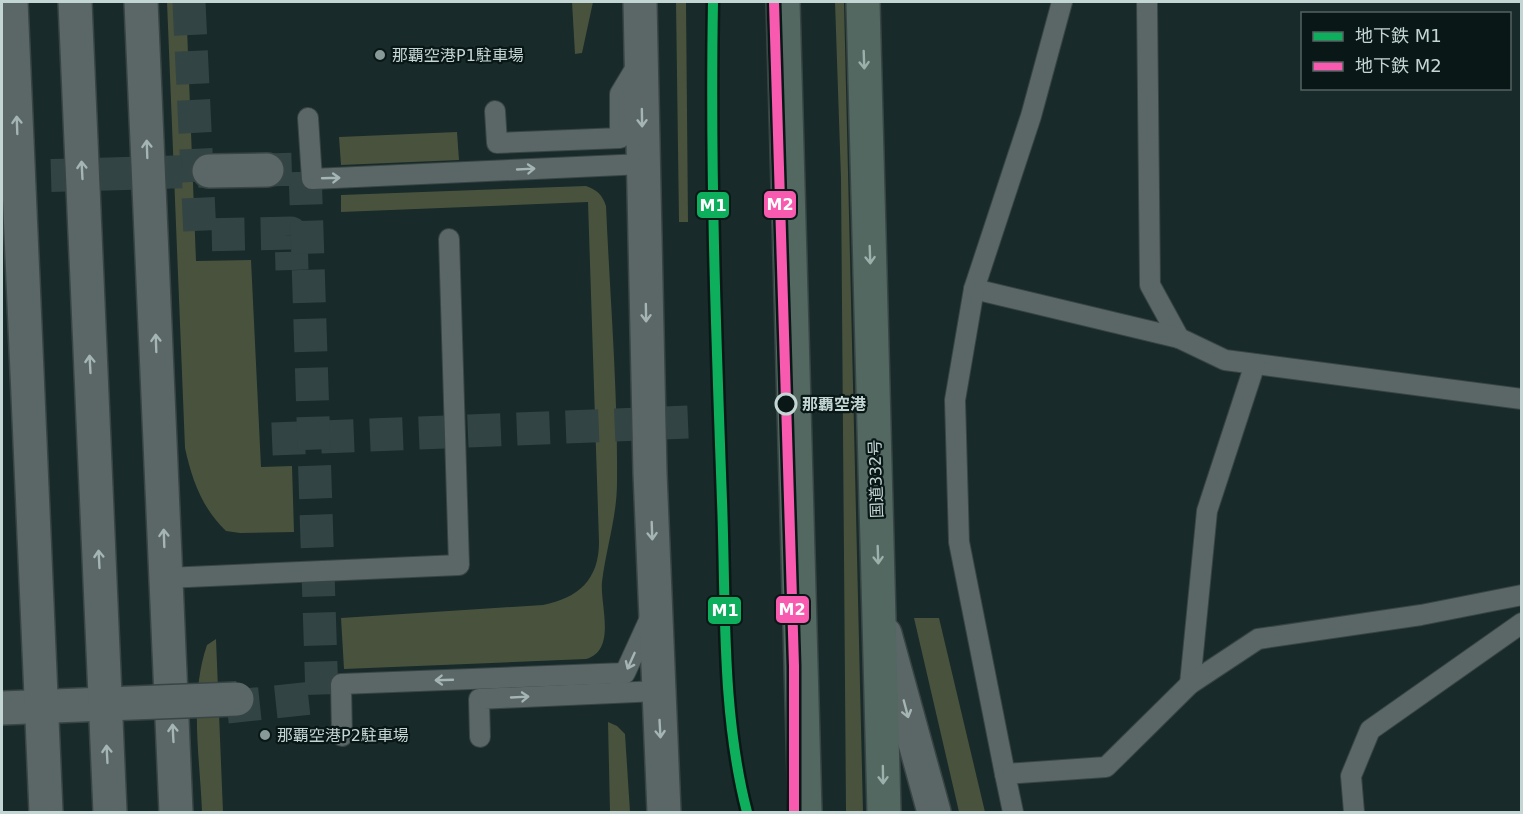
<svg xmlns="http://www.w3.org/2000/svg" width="1523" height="814" font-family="'DejaVu Sans','Noto Sans JP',sans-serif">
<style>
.green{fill:#48523d}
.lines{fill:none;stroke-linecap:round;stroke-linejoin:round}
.street-tunnel{stroke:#324443;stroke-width:33;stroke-dasharray:33 16;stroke-linecap:butt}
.lane-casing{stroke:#384544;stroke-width:22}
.street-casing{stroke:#384544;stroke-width:36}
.secondary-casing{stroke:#384544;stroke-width:36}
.highway-casing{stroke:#384544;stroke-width:36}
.lane{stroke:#5a6766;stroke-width:20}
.street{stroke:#5a6766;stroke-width:33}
.secondary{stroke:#5a6766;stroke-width:33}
.highway{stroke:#526860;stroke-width:33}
.street-bridge-casing{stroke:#384544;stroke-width:36;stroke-linecap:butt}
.secondary-bridge-casing{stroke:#384544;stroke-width:36;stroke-linecap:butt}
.street-bridge{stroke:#5a6766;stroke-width:33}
.secondary-bridge{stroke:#5a6766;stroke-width:33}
.metro-1-casing{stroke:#091716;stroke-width:15}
.metro-2-casing{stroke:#091716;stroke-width:15}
.metro-1{stroke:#0daf5c;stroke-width:10}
.metro-2{stroke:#f75aaf;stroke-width:10}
.oneway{stroke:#9cb0ab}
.oneway2{stroke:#a4b5b3}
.poi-dot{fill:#889a98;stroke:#091716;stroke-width:2}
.stop-dot{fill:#091716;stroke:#c4d6d4;stroke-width:3}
.labels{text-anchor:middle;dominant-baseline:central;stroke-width:4.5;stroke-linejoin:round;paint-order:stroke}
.poi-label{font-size:16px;fill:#c4d6d4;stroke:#091716;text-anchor:start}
.stop-label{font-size:16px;font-weight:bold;fill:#c4d6d4;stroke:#091716;text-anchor:start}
.street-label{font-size:16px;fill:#c4d6d4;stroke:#091716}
.line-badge{stroke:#091716;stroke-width:2}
.badge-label{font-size:16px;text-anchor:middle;font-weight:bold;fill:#fff}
</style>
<rect width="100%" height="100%" fill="#182a29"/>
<g class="green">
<path d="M167,2H186L196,261L251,260L261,467L292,466L294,532L240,533L226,531C202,508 192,480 185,448Z"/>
<polygon points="572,2 593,2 582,53 575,54"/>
<polygon points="676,2 686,2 688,222 679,222"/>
<polygon points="835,2 844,2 863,812 846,812 841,179"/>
<polygon points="457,132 459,160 341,165 339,137"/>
<path d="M586,186C597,190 602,194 606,206C610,298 618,391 617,483C617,516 606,549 602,582C600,606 617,650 586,659L344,669L341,618L543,605C578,598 599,580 599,542L588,202L341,212V195Z"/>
<polygon points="914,618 939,618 985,812 959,812"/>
<path d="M216,639L223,812H202C200,758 189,697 207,645Z"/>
<polygon points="608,722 617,726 625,734 630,812 610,812"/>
</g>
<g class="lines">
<g class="street-tunnel">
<polyline points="189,2 200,235 291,233 292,270"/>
<polyline points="2,177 209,171"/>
<polyline points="272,439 688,422"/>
<polyline points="227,707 322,697 305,169 267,170"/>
</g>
<defs>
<g id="lane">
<polyline points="1147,2 1150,285 1179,338 1225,360 1522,399"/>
<polyline points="495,111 497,143 620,138 620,94 638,64"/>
<polyline points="308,118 312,179 643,164"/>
<polyline points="974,289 1179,338"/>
<polyline points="166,578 459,565 449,239"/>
<polyline points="1190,684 1207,511 1255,364"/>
<polyline points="342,736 341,684 625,673 651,616"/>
<polyline points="480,737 479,699 658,691"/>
<polyline points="1005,774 959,542 955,400 974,289 1031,116 1062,2"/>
<polyline points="1013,812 1005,774 1106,767 1190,684 1258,639 1421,615 1522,595"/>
<polyline points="1354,812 1351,776 1370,730 1522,623"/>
</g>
<polyline id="street" points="209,171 267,170"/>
<g id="secondary">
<polyline points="141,2 176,812"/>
<polyline points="640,2 650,473 664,812"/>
<polyline points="885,634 934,812"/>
</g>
<g id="highway">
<polyline points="783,2 805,812"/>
<polyline points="863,2 884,812"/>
</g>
</defs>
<use href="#lane" class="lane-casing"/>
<use href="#street" class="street-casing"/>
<use href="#secondary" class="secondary-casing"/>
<use href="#highway" class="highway-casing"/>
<use href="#lane" class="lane"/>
<use href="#street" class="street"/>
<use href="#secondary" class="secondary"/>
<use href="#highway" class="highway"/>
<defs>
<polyline id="street-bridge" points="2,708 237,699"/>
<g id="secondary-bridge">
<polyline points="11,2 46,812"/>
<polyline points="75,2 110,812"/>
</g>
</defs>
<use href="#street-bridge" class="street-bridge-casing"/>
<use href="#secondary-bridge" class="secondary-bridge-casing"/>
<use href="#street-bridge" class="street-bridge"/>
<use href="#secondary-bridge" class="secondary-bridge"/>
<defs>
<path id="metro-1" d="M713,2C710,168 716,334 722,501C726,605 721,712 747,812"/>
<polyline id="metro-2" points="774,2 794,666 794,812"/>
</defs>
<use href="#metro-1" class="metro-1-casing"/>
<use href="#metro-2" class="metro-2-casing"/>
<use href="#metro-1" class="metro-1"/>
<use href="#metro-2" class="metro-2"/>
</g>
<defs><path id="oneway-shaft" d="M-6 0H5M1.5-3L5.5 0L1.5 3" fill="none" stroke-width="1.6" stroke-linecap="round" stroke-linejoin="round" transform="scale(1.5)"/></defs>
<g class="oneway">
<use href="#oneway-shaft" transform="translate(864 60) rotate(88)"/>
<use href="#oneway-shaft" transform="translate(870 255) rotate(88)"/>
<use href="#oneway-shaft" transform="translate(878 555) rotate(88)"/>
<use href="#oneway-shaft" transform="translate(883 775) rotate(89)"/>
</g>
<g class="oneway2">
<use href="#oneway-shaft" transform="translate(642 118) rotate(89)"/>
<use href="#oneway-shaft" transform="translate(17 125) rotate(-92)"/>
<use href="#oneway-shaft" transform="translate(147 149) rotate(-92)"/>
<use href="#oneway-shaft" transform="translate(526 169) rotate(-3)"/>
<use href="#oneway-shaft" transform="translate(82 170) rotate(-93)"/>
<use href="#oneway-shaft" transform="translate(331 178) rotate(-2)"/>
<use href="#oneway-shaft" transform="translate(646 313) rotate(89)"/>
<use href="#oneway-shaft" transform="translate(156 343) rotate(-92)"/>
<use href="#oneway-shaft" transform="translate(90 364) rotate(-93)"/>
<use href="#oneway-shaft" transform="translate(652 531) rotate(88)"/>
<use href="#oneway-shaft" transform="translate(164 538) rotate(-92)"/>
<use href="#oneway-shaft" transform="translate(99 559) rotate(-93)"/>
<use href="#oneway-shaft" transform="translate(631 661) rotate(114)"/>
<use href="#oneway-shaft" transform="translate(444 680) rotate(178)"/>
<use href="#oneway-shaft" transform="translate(520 697) rotate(-3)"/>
<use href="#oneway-shaft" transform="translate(906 709) rotate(75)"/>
<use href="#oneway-shaft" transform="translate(660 729) rotate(87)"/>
<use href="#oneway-shaft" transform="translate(173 733) rotate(-93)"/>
<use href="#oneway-shaft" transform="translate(107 754) rotate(-93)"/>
</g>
<g class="poi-dot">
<circle cx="380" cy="55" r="6"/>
<circle cx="265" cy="735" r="6"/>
</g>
<circle class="stop-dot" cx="786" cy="404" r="10"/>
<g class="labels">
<g class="poi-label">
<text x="392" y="55">那覇空港P1駐車場</text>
<text x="277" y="735">那覇空港P2駐車場</text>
</g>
<g class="stop-label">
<text x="802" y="404">那覇空港</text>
</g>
<g class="street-label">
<text transform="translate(876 479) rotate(-92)">国道332号</text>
</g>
</g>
<g class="line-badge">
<rect x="763" y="190" width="34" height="29" rx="6" fill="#f75aaf"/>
<rect x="696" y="191" width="34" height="28" rx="6" fill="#0daf5c"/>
<rect x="775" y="595" width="35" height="29" rx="6" fill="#f75aaf"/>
<rect x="707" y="596" width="35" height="29" rx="6" fill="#0daf5c"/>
</g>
<g class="badge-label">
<text x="780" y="210">M2</text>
<text x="713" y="211">M1</text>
<text x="792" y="615">M2</text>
<text x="725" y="616">M1</text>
</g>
<rect width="1523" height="814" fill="none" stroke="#c4d6d4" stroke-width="6"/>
<rect x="1301" y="12" width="210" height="78" fill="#091716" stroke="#546362" stroke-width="1.5"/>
<rect x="1313" y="32" width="30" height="9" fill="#0daf5c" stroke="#546362" stroke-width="1.5"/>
<text x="1355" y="42" font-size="18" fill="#c4d6d4">地下鉄 M1</text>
<rect x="1313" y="62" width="30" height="9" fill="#f75aaf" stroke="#546362" stroke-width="1.5"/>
<text x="1355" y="72" font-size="18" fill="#c4d6d4">地下鉄 M2</text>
</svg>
